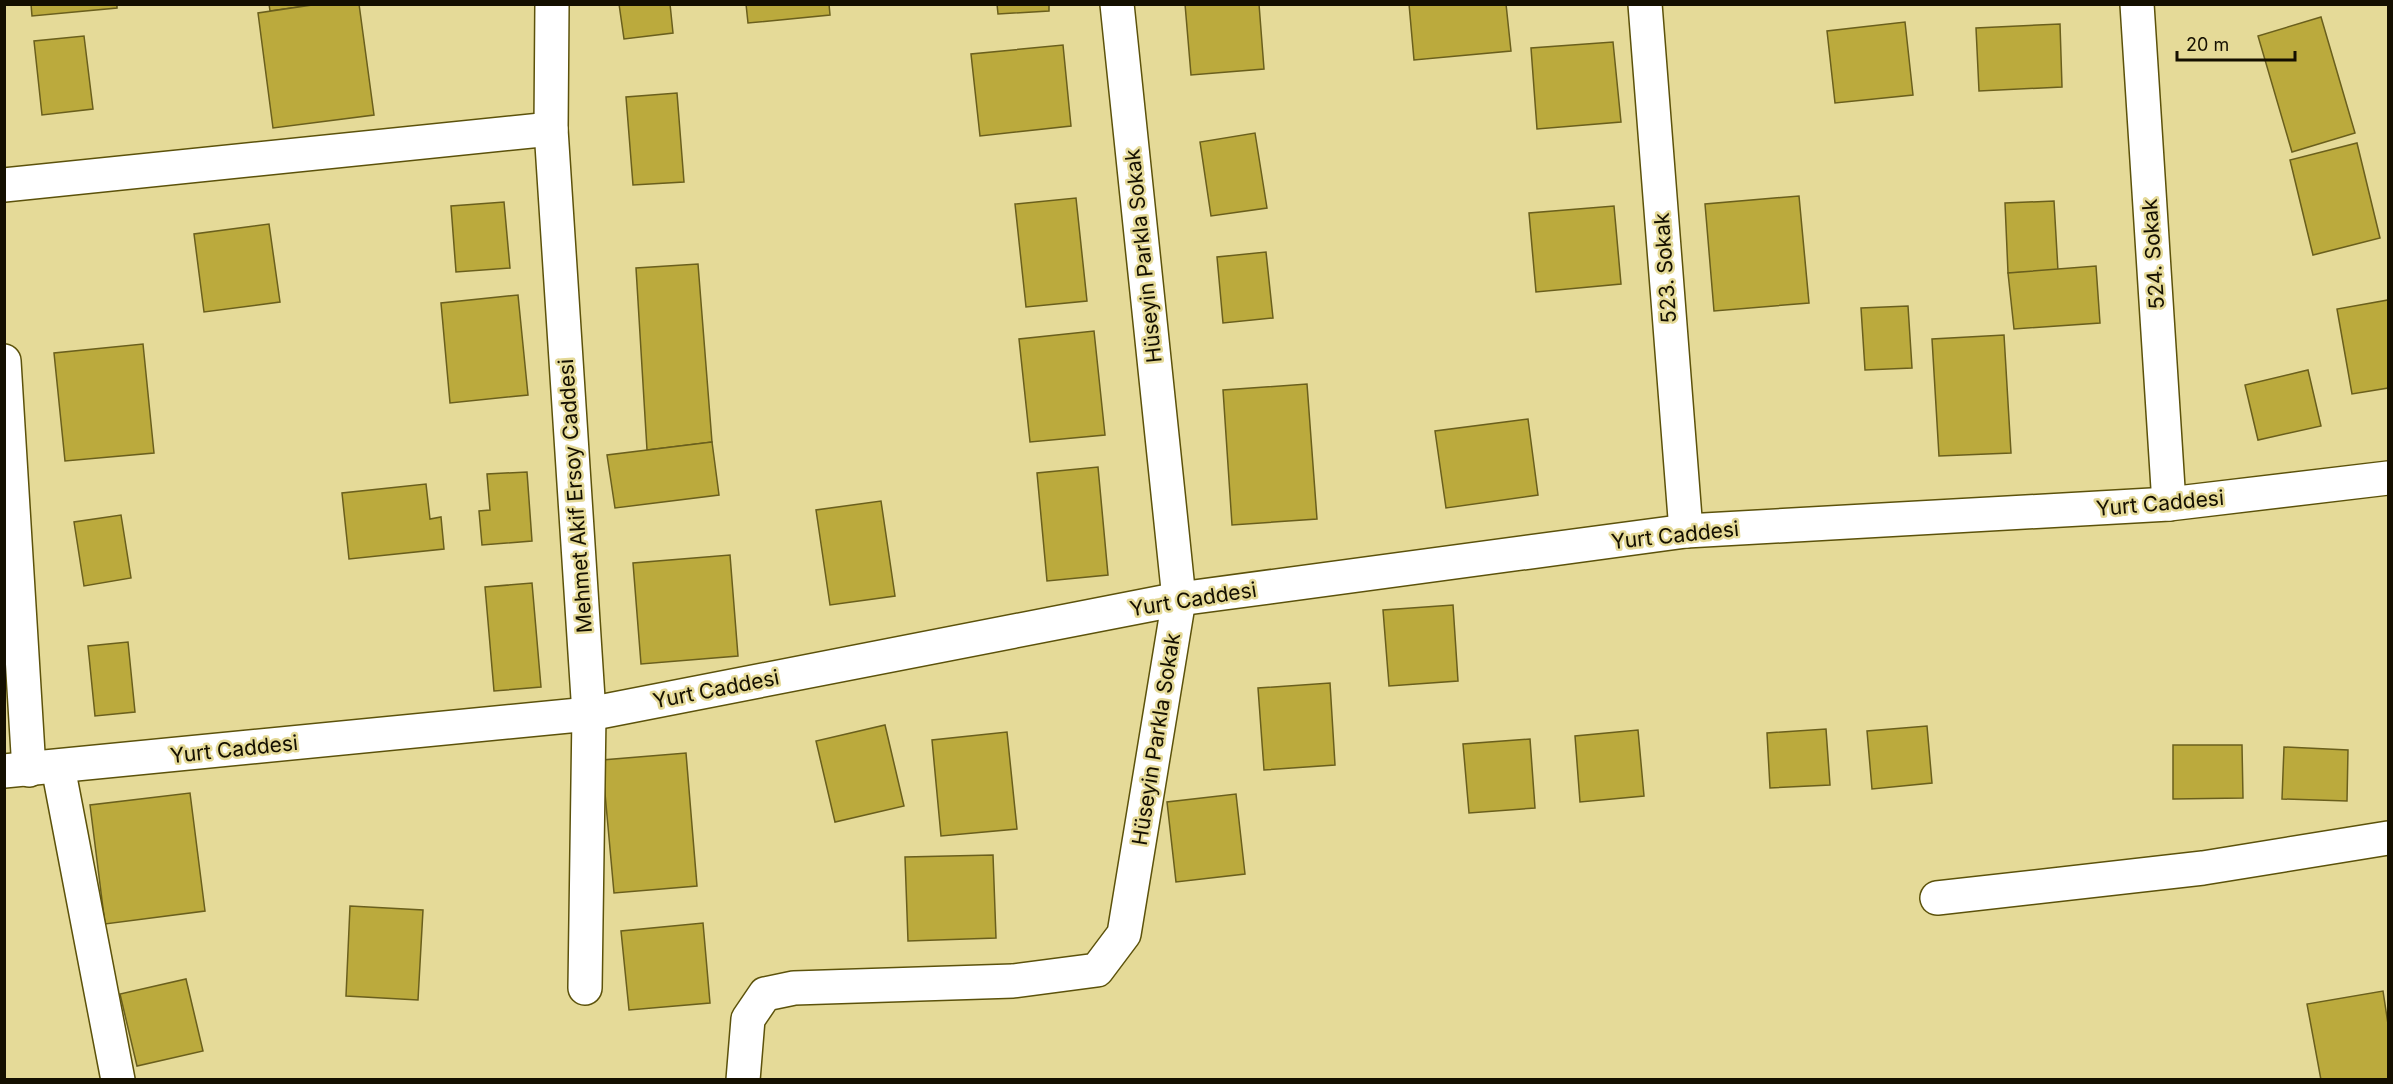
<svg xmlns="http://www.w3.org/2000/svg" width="2393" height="1084" font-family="Inter,sans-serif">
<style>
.building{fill:#bbaa3d;stroke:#6a5f1d;stroke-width:1.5}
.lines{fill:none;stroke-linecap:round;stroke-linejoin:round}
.minor-casing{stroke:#5c520b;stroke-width:36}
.minor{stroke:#fff;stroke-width:33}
.labels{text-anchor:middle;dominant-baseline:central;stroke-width:5;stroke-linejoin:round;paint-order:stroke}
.street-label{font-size:21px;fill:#140f00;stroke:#e5da98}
</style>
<rect width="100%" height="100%" fill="#e5da98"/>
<g class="building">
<polygon points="31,4 117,4 117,8 32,16"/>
<polygon points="269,4 319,4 270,11"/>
<polygon points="319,4 359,4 374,115 273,128 258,13"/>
<polygon points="619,4 670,4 673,33 624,39"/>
<polygon points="746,4 829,4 830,15 748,23"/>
<polygon points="997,4 1049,4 1049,11 998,14"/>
<polygon points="1185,4 1259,4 1264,69 1191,75"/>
<polygon points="1409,4 1506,4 1511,51 1414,60"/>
<polygon points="2321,17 2355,133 2292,152 2258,36"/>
<polygon points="1905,22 1913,95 1835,103 1827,31"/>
<polygon points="2060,24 2062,87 1979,91 1976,28"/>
<polygon points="84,36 93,109 42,115 34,41"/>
<polygon points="1613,42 1621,122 1537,129 1531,48"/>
<polygon points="1063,45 1071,126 980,136 971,54"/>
<polygon points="677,93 684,182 633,185 626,97"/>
<polygon points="1255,133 1267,208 1211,216 1200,142"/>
<polygon points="2357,143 2380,238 2313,255 2290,160"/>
<polygon points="1799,196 1809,303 1714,311 1705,204"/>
<polygon points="1076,198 1087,301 1026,307 1015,204"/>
<polygon points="2054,201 2058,271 2008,273 2005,203"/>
<polygon points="504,202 510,268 456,272 451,206"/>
<polygon points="1614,206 1621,284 1536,292 1529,213"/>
<polygon points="269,224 280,302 204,312 194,234"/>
<polygon points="1266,252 1273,318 1223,323 1217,257"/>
<polygon points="698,264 712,442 647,450 636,268"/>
<polygon points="2096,266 2100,323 2014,329 2008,273"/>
<polygon points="518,295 528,395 450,403 441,303"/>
<polygon points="2388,300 2388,388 2352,394 2337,309"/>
<polygon points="1908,306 1912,368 1865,370 1861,308"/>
<polygon points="1094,331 1105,435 1030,442 1019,339"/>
<polygon points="2004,335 2011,453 1939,456 1932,339"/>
<polygon points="143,344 154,453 65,461 54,353"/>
<polygon points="2308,370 2321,426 2258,440 2245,385"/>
<polygon points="1307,384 1317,519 1232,525 1223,390"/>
<polygon points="1528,419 1538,495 1446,508 1435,431"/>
<polygon points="712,442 719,495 615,508 607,455"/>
<polygon points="1098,467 1108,575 1047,581 1037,473"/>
<polygon points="527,472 532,541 482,545 479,511 490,510 487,474"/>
<polygon points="426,484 430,519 441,517 444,549 349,559 342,493"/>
<polygon points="881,501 895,596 830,605 816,510"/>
<polygon points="121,515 131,578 84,586 74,522"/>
<polygon points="730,555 738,656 641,664 633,563"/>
<polygon points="532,583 541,687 494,691 485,587"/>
<polygon points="1453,605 1458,681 1389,686 1383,610"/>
<polygon points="128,642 135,712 95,716 88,646"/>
<polygon points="1330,683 1335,765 1264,770 1258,688"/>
<polygon points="885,725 904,806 835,822 816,741"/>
<polygon points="1927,726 1932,783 1872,789 1867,731"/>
<polygon points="1826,729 1830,785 1770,788 1767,733"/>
<polygon points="1638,730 1644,796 1580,802 1575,736"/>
<polygon points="1007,732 1017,829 941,836 932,740"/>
<polygon points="1530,739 1535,808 1469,813 1463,744"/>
<polygon points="2173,745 2242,745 2243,798 2173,799"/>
<polygon points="2284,747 2348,750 2347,801 2282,799"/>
<polygon points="686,753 697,886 614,893 602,760"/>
<polygon points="190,793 205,911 105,924 90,805"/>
<polygon points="1236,794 1245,874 1176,882 1167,802"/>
<polygon points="993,855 996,938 908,941 905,857"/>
<polygon points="350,906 423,910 418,1000 346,996"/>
<polygon points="703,923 710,1003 629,1010 621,931"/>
<polygon points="186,979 203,1051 137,1066 120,994"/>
<polygon points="2383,991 2388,1024 2388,1079 2321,1080 2307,1004"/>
</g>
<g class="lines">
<defs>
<g id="minor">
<polyline points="552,4 551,129 589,714 585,988"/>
<polyline points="1645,4 1686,531"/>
<polyline points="2137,4 2169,504"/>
<polyline points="4,185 551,129"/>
<polyline points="4,361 29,770"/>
<polyline points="58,767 118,1080"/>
<polyline points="4,771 589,714 1179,599 1686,531 2169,504 2388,478"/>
<polyline points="1937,898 2203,868 2388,838"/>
<polyline points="743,1080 748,1019 765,994 794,988 1013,981 1097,970 1124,934 1179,599 1117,4"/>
</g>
</defs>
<use href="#minor" class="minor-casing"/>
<use href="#minor" class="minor"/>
</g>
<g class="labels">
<g class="street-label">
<text transform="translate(2153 254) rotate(-94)">524. Sokak</text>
<text transform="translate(1143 256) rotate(-96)">Hüseyin Parkla Sokak</text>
<text transform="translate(1665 268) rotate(-94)">523. Sokak</text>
<text transform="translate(575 496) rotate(-94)">Mehmet Akif Ersoy Caddesi</text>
<text transform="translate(2160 503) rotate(-5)">Yurt Caddesi</text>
<text transform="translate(1675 535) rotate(-6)">Yurt Caddesi</text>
<text transform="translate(1193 599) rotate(-9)">Yurt Caddesi</text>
<text transform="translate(716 689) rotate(-11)">Yurt Caddesi</text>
<text transform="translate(1156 739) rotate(-81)">Hüseyin Parkla Sokak</text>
<text transform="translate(234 749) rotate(-6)">Yurt Caddesi</text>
</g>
</g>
<rect width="2393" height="1084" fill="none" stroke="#140f00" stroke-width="12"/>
<path d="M2177 51v9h118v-9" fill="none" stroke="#140f00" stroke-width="3"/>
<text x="2186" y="51" font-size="18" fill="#140f00" stroke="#e5da98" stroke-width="4.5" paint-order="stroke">20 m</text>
</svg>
